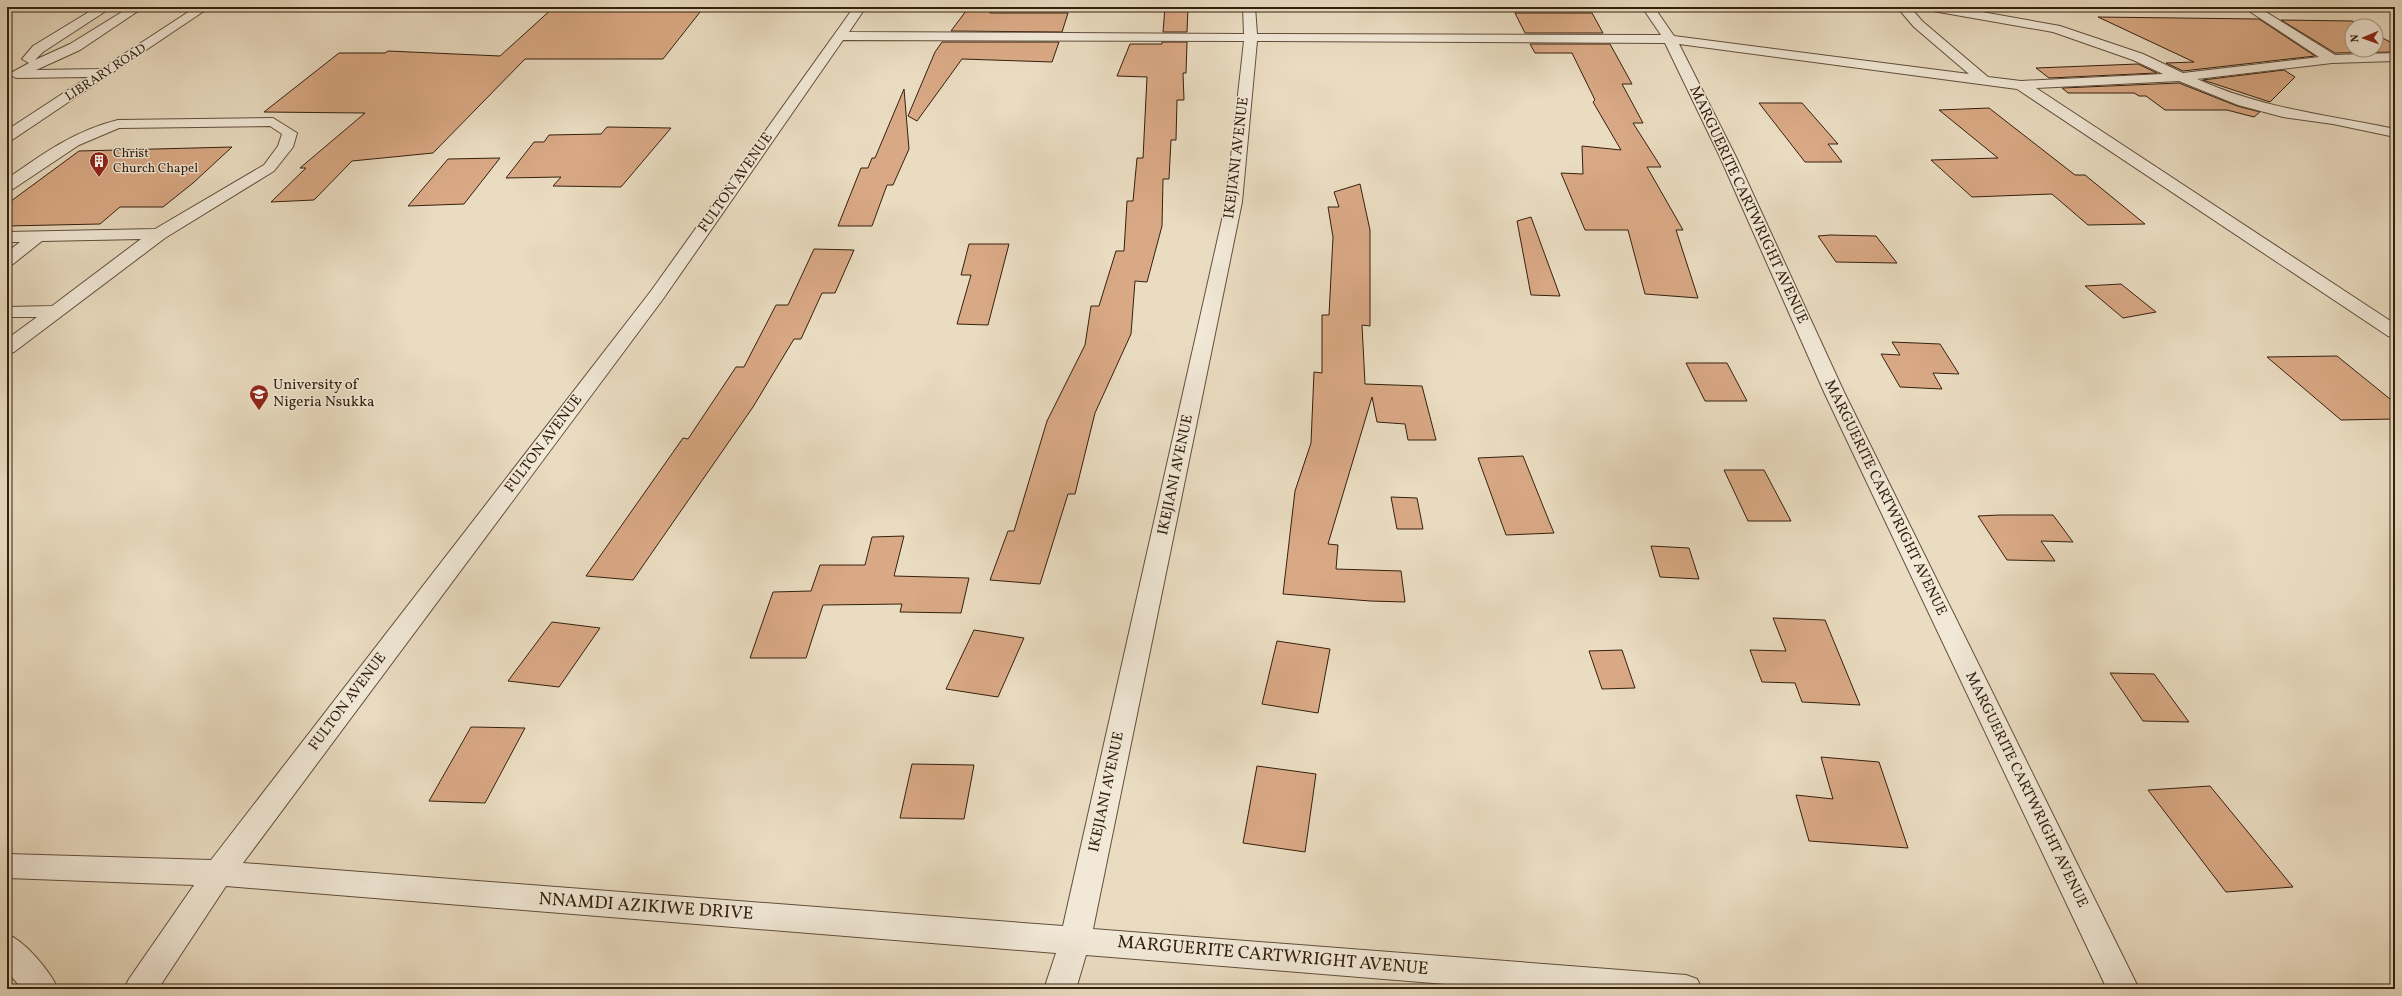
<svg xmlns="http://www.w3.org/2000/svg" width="2402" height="996" font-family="Vollkorn,serif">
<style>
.building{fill:#d9a985;stroke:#34200e}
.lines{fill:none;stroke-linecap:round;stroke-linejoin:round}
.minor-casing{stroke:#624f3b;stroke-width:2}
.minor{fill:#f1e8d7;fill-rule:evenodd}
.labels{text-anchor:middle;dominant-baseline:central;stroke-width:3;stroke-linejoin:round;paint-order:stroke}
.far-street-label{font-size:13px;fill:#34200e;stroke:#f1e8d7}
.far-poi-label{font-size:13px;fill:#34200e;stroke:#f1e8d7;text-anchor:start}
.street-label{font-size:15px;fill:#34200e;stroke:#f1e8d7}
.poi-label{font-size:15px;fill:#34200e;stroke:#f1e8d7;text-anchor:start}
.near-street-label{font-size:18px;fill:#34200e;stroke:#f1e8d7}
</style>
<rect width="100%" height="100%" fill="#eadcc1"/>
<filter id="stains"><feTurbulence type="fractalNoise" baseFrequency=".005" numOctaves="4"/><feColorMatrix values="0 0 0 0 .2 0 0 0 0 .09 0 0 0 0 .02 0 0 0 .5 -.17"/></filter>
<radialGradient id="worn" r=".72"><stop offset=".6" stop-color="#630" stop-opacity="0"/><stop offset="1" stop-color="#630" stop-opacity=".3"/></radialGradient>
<g class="building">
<polygon points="554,7 704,7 663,59 525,59 433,153 352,161 314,200 271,202 306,168 300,168 365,113 264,112 339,53 385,53 388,51 500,56"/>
<polygon points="969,7 992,7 990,13 1068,13 1062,32 951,31"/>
<polygon points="1165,7 1188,7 1187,32 1163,32"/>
<polygon points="1515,13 1592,13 1603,33 1525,33"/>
<polygon points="2098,17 2259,19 2315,56 2183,71 2166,63 2194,62"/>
<polygon points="2281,20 2352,21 2362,26 2352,26 2352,50 2376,50 2376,34 2395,45 2395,52 2335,53"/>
<polygon points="942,42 1059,42 1052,62 962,59 917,121 908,116 935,52"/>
<polygon points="1162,42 1187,42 1186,73 1183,73 1184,100 1177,100 1176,140 1171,140 1169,179 1163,179 1162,226 1147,282 1135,281 1131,334 1095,413 1075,494 1068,494 1040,584 990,580 1008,531 1014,531 1047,421 1085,345 1091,306 1099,306 1116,251 1124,251 1127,201 1133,201 1137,158 1143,158 1147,77 1117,76 1130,44 1162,44"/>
<polygon points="1530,44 1610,44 1632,84 1622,84 1643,123 1633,123 1661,167 1647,167 1683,230 1676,230 1698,298 1645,294 1628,230 1585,230 1561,173 1583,174 1582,146 1621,150 1593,102 1595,100 1572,53 1535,53"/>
<polygon points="2138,64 2157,73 2049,78 2036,68"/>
<polygon points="2284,70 2295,77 2270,102 2203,80"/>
<polygon points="2179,83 2237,106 2260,112 2254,117 2227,110 2165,110 2146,96 2139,96 2134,93 2068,93 2062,88"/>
<polygon points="904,89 909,149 893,185 887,185 872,226 838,226 861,168 868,168 872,158 875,158"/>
<polygon points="1759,103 1802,103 1838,144 1828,144 1842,162 1805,162"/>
<polygon points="1989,108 2075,175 2085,175 2145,224 2088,225 2052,194 1972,197 1931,160 1998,158 1939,110"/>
<polygon points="607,127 671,128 621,187 553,186 561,177 506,178 534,142 544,142 549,135 601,134"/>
<polygon points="232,147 193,183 163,207 120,207 100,224 7,226 7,204 79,151"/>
<polygon points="500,158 464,204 408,206 448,159"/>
<polygon points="1360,184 1370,230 1370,326 1362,325 1365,384 1422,386 1436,440 1408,440 1405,424 1377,422 1372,397 1328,544 1338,545 1336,569 1401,571 1405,602 1370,601 1283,594 1295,491 1311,443 1314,372 1322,373 1322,315 1329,315 1333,237 1328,207 1339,207 1334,192"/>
<polygon points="1531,217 1560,296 1531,295 1517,221"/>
<polygon points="1830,235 1876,236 1897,263 1836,262 1818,236"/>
<polygon points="969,244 1009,244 988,325 957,324 971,275 961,275"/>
<polygon points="814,249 854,250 835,293 822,293 801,339 794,339 753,407 633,580 586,576 683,438 688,439 736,367 744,367 776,305 788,305"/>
<polygon points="2121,284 2156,312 2123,318 2085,286"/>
<polygon points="1892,342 1940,344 1959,374 1933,373 1942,389 1900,387 1881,354 1900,355"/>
<polygon points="2337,356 2395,403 2395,419 2341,420 2267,357"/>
<polygon points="1686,363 1727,363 1747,401 1705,401"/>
<polygon points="1523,456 1549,521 1554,533 1506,535 1478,458"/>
<polygon points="1724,470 1764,470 1791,521 1748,521"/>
<polygon points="1391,497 1417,498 1423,529 1397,529"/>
<polygon points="2000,515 2053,515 2073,542 2041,541 2055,561 2007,560 1978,516"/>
<polygon points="904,536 894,576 969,578 961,613 900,612 902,604 823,605 806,658 750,658 773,592 811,591 820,565 865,565 872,537"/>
<polygon points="1651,546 1689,548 1699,579 1660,577"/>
<polygon points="1773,618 1825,620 1860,705 1802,702 1795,683 1762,682 1750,650 1786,651"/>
<polygon points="552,622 600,628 559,687 508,681"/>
<polygon points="974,630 1024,638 998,697 946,689"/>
<polygon points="1277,641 1330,649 1318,713 1262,704"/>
<polygon points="1622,650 1635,688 1602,689 1589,651"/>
<polygon points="2110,673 2154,674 2189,722 2143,721"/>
<polygon points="471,727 525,728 485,803 429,801"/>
<polygon points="1821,757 1879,762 1908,848 1809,841 1796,795 1833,799"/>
<polygon points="912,764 974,765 964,819 900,818"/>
<polygon points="1257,766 1316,774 1305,852 1243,843"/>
<polygon points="2210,786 2293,887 2226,892 2148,790"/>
</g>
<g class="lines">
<defs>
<g id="minor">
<polygon points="97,7 112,7 43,52 35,60 70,44 130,7 144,7 80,50 36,70 101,69 196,7 210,7 12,140 7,141 7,130 88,77 16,78 9,74 29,63 22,59 33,46"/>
<path d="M854,7H866L849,32L1244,34L1243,7H1255L1257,34L1661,35L1642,7H1654L1674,36L1969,74L1914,27L1897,7H1910L1922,21L1988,77L2021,81L2163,74L2133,60L2053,32L1933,11L1927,7H1954L2060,26L2143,54L2183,73L2319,57L2243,7H2258L2335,55L2395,53V61L2332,63L2197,79C2260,108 2328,115 2395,129V137L2333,124L2283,117L2238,105L2179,81L2036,88L2395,324V338L2388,336L2017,89L1679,44L1736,157L1844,392L2139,989H2107L1824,392L1720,157L1665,43L1257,41L1242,202L1093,929L1686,975L1697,979L1702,989H1507L1086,955L1076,989H1044L1056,953L226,886L158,989H124L129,979L194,885L7,878V854L211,860L651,291ZM843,40L1244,41L1226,202L1063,926L243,863L663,299Z"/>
<path d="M273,118L297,133L293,147L274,171L165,238L14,352L7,354V339L37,317H7V307L52,306L141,239L42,241L13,264L7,265V252L20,242H7V232L155,229L264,165L278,146L282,134L270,126L119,128L79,145L13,189L7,191V179C42,154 76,130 118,120Z"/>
<path d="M7,934C25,941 50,971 58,989H22L7,971Z"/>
</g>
</defs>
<use href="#minor" class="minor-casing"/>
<use href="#minor" class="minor"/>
</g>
<defs>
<symbol id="building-pin" viewBox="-11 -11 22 30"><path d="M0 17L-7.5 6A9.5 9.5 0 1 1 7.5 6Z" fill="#8f2418" stroke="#f1e8d7"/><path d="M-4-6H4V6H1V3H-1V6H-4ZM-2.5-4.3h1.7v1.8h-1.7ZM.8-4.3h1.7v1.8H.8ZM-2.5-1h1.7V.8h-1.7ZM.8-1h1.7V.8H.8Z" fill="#fff"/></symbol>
<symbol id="university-pin" viewBox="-11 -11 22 30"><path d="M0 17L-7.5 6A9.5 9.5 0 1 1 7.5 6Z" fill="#8f2418" stroke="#f1e8d7"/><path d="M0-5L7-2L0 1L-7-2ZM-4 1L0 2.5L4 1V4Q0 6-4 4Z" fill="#fff"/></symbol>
</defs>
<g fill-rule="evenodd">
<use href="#building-pin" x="88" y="150" width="22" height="30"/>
<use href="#university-pin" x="248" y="383" width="22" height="30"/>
</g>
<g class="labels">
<g class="far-street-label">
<text transform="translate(106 73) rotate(-33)">LIBRARY ROAD</text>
</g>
<g class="far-poi-label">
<text x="113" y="154">Christ<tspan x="113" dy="15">Church Chapel</tspan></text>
</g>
<g class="street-label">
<text transform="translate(1237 158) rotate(-83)">IKEJIANI AVENUE</text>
<text transform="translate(736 183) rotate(-55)">FULTON AVENUE</text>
<text transform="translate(1748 205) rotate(65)">MARGUERITE CARTWRIGHT AVENUE</text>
<text transform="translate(544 444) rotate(-53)">FULTON AVENUE</text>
<text transform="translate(1176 475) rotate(-78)">IKEJIANI AVENUE</text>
<text transform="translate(1885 498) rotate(64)">MARGUERITE CARTWRIGHT AVENUE</text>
<text transform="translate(348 702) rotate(-53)">FULTON AVENUE</text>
<text transform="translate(2026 790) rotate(64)">MARGUERITE CARTWRIGHT AVENUE</text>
<text transform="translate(1107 792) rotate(-78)">IKEJIANI AVENUE</text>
</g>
<g class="poi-label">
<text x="273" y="385">University of<tspan x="273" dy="17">Nigeria Nsukka</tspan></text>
</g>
<g class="near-street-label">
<text transform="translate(646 907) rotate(4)">NNAMDI AZIKIWE DRIVE</text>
<text transform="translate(1273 956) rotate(5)">MARGUERITE CARTWRIGHT AVENUE</text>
</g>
</g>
<rect width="2402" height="996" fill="none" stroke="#eadcc1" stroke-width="24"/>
<rect x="8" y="8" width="2386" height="980" fill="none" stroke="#34200e" stroke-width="2"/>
<rect x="12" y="12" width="2378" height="972" fill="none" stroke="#34200e"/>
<g transform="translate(2364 38) rotate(268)"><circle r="19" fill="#f1e8d7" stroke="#a59887"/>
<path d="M0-3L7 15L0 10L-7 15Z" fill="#8f2418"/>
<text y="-6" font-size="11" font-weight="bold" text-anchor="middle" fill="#34200e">N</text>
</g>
<rect width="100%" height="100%" filter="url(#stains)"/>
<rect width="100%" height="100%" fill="url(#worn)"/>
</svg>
